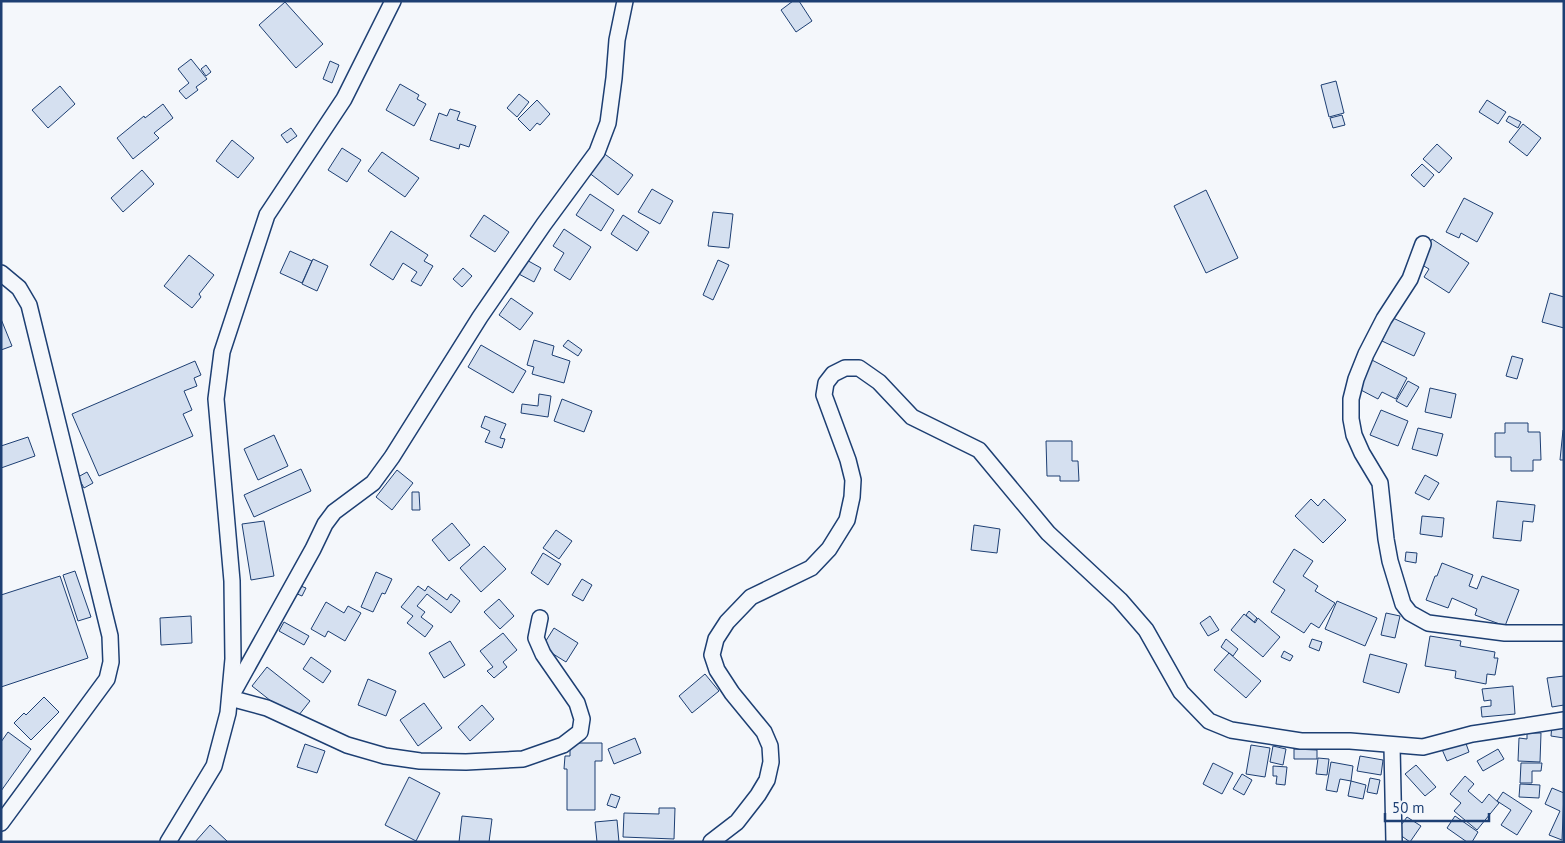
<svg xmlns="http://www.w3.org/2000/svg" width="1565" height="843" font-family="'PT Sans',sans-serif">
<style>
.building{fill:#d5e0f0;stroke:#1d3f73}
.lines{fill:none;stroke-linecap:round;stroke-linejoin:round}
.minor-casing{stroke:#1d3f73;stroke-width:18}
.minor{stroke:#f4f7fb;stroke-width:15}
</style>
<rect width="100%" height="100%" fill="#f4f7fb"/>
<g class="building">
<polygon points="793,1 799,1 812,21 796,32 781,10"/>
<polygon points="285,2 323,44 296,68 259,25"/>
<polygon points="191,59 207,79 196,87 198,90 186,99 179,91 189,83 178,69"/>
<polygon points="330,61 339,65 332,83 323,79"/>
<polygon points="206,65 211,72 206,76 201,69"/>
<polygon points="1336,81 1344,113 1329,117 1321,85"/>
<polygon points="400,84 419,95 417,99 426,104 414,126 386,110"/>
<polygon points="60,86 75,104 48,128 32,110"/>
<polygon points="519,94 529,102 517,117 507,108"/>
<polygon points="537,100 550,114 540,125 537,123 530,131 518,119"/>
<polygon points="1487,100 1506,112 1498,124 1479,112"/>
<polygon points="163,104 173,118 154,133 159,138 133,159 117,138 144,116 145,118"/>
<polygon points="450,109 460,112 457,120 476,126 469,147 460,144 459,149 430,140 439,113 447,116"/>
<polygon points="1342,115 1345,125 1333,128 1330,118"/>
<polygon points="1509,116 1521,122 1518,128 1506,121"/>
<polygon points="1523,124 1541,138 1527,156 1509,142"/>
<polygon points="291,128 297,136 287,143 281,135"/>
<polygon points="232,140 254,158 238,178 216,161"/>
<polygon points="1437,144 1452,158 1439,173 1423,159"/>
<polygon points="342,148 361,160 347,182 328,170"/>
<polygon points="382,152 419,178 405,197 368,171"/>
<polygon points="602,152 633,175 618,195 588,172"/>
<polygon points="1422,164 1434,175 1424,187 1411,175"/>
<polygon points="142,170 154,184 123,212 111,198"/>
<polygon points="652,189 673,201 660,224 638,212"/>
<polygon points="1206,190 1238,258 1206,273 1174,206"/>
<polygon points="590,194 614,210 601,231 576,215"/>
<polygon points="1464,198 1493,213 1477,242 1461,233 1459,238 1446,232"/>
<polygon points="713,212 733,214 729,248 708,246"/>
<polygon points="484,215 509,232 495,252 470,236"/>
<polygon points="623,215 649,232 637,251 611,234"/>
<polygon points="564,229 591,247 570,280 554,270 564,253 553,246"/>
<polygon points="391,231 428,255 424,261 433,266 421,286 411,281 417,272 403,263 393,280 370,265"/>
<polygon points="1432,239 1469,263 1449,293 1424,277 1429,269 1417,262"/>
<polygon points="290,251 312,261 302,283 280,273"/>
<polygon points="189,255 214,275 199,294 201,297 192,308 164,286"/>
<polygon points="523,258 541,268 534,282 515,272"/>
<polygon points="313,259 328,266 317,291 302,284"/>
<polygon points="718,260 729,265 713,300 703,295"/>
<polygon points="463,268 472,276 462,287 453,279"/>
<polygon points="1550,293 1564,297 1564,328 1542,322"/>
<polygon points="511,298 533,313 520,330 499,315"/>
<polygon points="1393,318 1425,333 1414,356 1382,341"/>
<polygon points="1,319 12,346 1,350"/>
<polygon points="534,340 554,346 552,355 570,361 564,383 532,374 534,367 527,365"/>
<polygon points="568,340 582,350 578,356 563,346"/>
<polygon points="481,345 526,371 513,393 468,367"/>
<polygon points="1512,356 1523,359 1517,379 1506,376"/>
<polygon points="1368,358 1407,378 1396,399 1382,392 1378,399 1359,389"/>
<polygon points="195,361 201,375 194,378 197,386 184,391 192,410 183,414 193,436 99,476 72,414"/>
<polygon points="1408,381 1419,387 1407,407 1396,401"/>
<polygon points="1430,388 1456,394 1451,418 1425,412"/>
<polygon points="539,394 551,396 548,417 521,413 522,404 538,406"/>
<polygon points="562,399 592,411 584,432 554,421"/>
<polygon points="1381,410 1408,421 1398,446 1370,435"/>
<polygon points="485,416 506,424 500,438 505,439 502,448 485,442 490,431 481,427"/>
<polygon points="1505,423 1528,423 1528,432 1540,432 1541,460 1533,460 1533,471 1511,471 1511,457 1495,457 1495,433 1505,433"/>
<polygon points="1418,428 1443,434 1437,456 1412,449"/>
<polygon points="1563,430 1564,430 1564,460 1560,460"/>
<polygon points="274,435 288,466 258,480 244,449"/>
<polygon points="28,437 35,456 1,468 1,446"/>
<polygon points="1046,441 1072,441 1072,461 1078,461 1079,481 1060,481 1060,476 1047,476"/>
<polygon points="301,469 311,491 254,517 244,495"/>
<polygon points="397,470 413,483 392,510 376,497"/>
<polygon points="87,472 93,483 84,488 78,477"/>
<polygon points="1425,475 1439,483 1429,500 1415,493"/>
<polygon points="412,492 419,492 420,510 412,510"/>
<polygon points="1311,499 1318,506 1324,499 1346,520 1323,543 1295,516"/>
<polygon points="1497,501 1535,505 1533,522 1523,521 1521,541 1493,538"/>
<polygon points="1422,516 1444,518 1442,537 1420,534"/>
<polygon points="264,521 274,576 251,580 242,524"/>
<polygon points="452,523 470,545 449,561 432,540"/>
<polygon points="974,525 1000,529 997,553 971,550"/>
<polygon points="556,530 572,541 559,559 543,548"/>
<polygon points="484,546 506,569 481,592 460,568"/>
<polygon points="1294,549 1313,561 1303,576 1318,586 1315,591 1335,603 1319,628 1311,623 1304,633 1271,612 1285,590 1273,582"/>
<polygon points="1406,552 1417,553 1416,563 1405,561"/>
<polygon points="543,553 561,564 548,585 531,573"/>
<polygon points="1442,563 1473,575 1469,586 1477,589 1482,576 1519,590 1505,626 1475,615 1477,609 1452,598 1448,608 1426,600 1435,576 1437,576"/>
<polygon points="75,571 91,617 78,621 63,575"/>
<polygon points="376,572 392,579 385,594 382,593 373,612 361,607"/>
<polygon points="60,576 88,658 1,687 1,595"/>
<polygon points="582,579 592,585 583,601 572,595"/>
<polygon points="298,585 306,588 302,596 295,593"/>
<polygon points="418,586 425,591 428,586 447,600 451,594 460,601 451,613 427,594 417,606 425,612 421,617 433,626 425,637 407,623 413,616 401,607"/>
<polygon points="499,599 514,616 500,629 484,612"/>
<polygon points="1337,601 1377,618 1365,646 1325,629"/>
<polygon points="326,602 344,613 348,606 361,613 345,641 328,631 325,637 311,629"/>
<polygon points="1249,611 1257,618 1254,622 1246,615"/>
<polygon points="1386,613 1400,616 1395,638 1381,635"/>
<polygon points="1244,614 1255,623 1258,618 1280,637 1263,657 1231,630"/>
<polygon points="191,616 192,643 161,645 160,618"/>
<polygon points="1210,616 1219,630 1208,636 1200,623"/>
<polygon points="284,622 309,636 304,645 279,631"/>
<polygon points="554,628 578,643 566,662 542,647"/>
<polygon points="503,633 517,650 503,662 507,667 494,678 487,671 493,667 480,651"/>
<polygon points="1430,636 1461,641 1460,646 1495,652 1494,658 1498,658 1495,675 1487,674 1486,684 1455,678 1456,671 1425,666"/>
<polygon points="1226,639 1238,649 1233,656 1221,647"/>
<polygon points="1312,639 1322,642 1319,651 1309,647"/>
<polygon points="450,641 465,665 444,678 429,653"/>
<polygon points="1284,651 1293,656 1290,661 1281,657"/>
<polygon points="1229,653 1261,681 1246,698 1214,670"/>
<polygon points="1370,654 1407,664 1399,693 1363,682"/>
<polygon points="311,657 331,671 323,683 303,669"/>
<polygon points="267,667 310,701 295,720 252,686"/>
<polygon points="705,674 719,691 692,713 679,696"/>
<polygon points="1564,676 1564,705 1552,707 1547,678"/>
<polygon points="368,679 396,691 386,716 358,705"/>
<polygon points="1513,686 1515,714 1482,717 1481,707 1491,706 1491,700 1484,701 1482,689"/>
<polygon points="44,697 59,712 31,740 14,723 24,713 26,715"/>
<polygon points="424,703 442,728 418,746 400,720"/>
<polygon points="482,705 494,719 470,741 458,727"/>
<polygon points="1552,724 1564,725 1564,738 1551,736"/>
<polygon points="8,732 31,749 1,791 1,742"/>
<polygon points="1527,733 1541,733 1540,762 1518,761 1519,738 1527,739"/>
<polygon points="635,738 641,753 614,764 608,749"/>
<polygon points="1464,738 1469,752 1447,761 1441,747"/>
<polygon points="570,743 602,743 602,761 595,761 595,810 567,810 567,769 564,769 565,756 570,756"/>
<polygon points="305,744 325,751 317,773 297,767"/>
<polygon points="1251,745 1270,748 1265,777 1246,774"/>
<polygon points="1273,746 1286,749 1283,765 1270,762"/>
<polygon points="1294,749 1317,750 1317,759 1294,759"/>
<polygon points="1498,749 1504,759 1483,771 1477,761"/>
<polygon points="1360,756 1383,760 1381,775 1357,771"/>
<polygon points="1318,758 1329,759 1327,775 1316,774"/>
<polygon points="1331,762 1353,766 1351,781 1340,779 1337,792 1326,790"/>
<polygon points="1213,763 1233,773 1222,794 1203,784"/>
<polygon points="1521,763 1542,763 1541,771 1532,771 1532,783 1520,783"/>
<polygon points="1416,765 1436,787 1425,796 1405,774"/>
<polygon points="1273,766 1287,767 1285,785 1276,784 1277,776 1273,776"/>
<polygon points="1242,774 1252,780 1244,795 1233,789"/>
<polygon points="1465,776 1474,784 1468,791 1482,803 1489,794 1499,803 1477,830 1454,811 1461,803 1450,794"/>
<polygon points="409,777 440,793 416,841 385,825"/>
<polygon points="1370,778 1380,780 1377,794 1367,792"/>
<polygon points="1351,781 1366,785 1363,799 1348,796"/>
<polygon points="1520,784 1540,785 1539,798 1519,797"/>
<polygon points="1552,788 1564,793 1562,840 1549,835 1560,811 1545,804"/>
<polygon points="1503,792 1532,811 1517,835 1501,825 1511,810 1497,801"/>
<polygon points="611,794 620,797 616,808 607,805"/>
<polygon points="659,808 675,808 674,839 623,837 624,813 659,814"/>
<polygon points="462,816 492,819 489,842 459,842"/>
<polygon points="1455,816 1478,832 1472,842 1467,842 1447,828"/>
<polygon points="1407,817 1421,826 1410,842 1396,832"/>
<polygon points="617,820 619,842 597,842 595,822"/>
<polygon points="210,825 228,842 195,842"/>
</g>
<g class="lines">
<defs>
<g id="minor">
<polyline points="1423,244 1410,279 1384,319 1366,354 1356,379 1351,399 1351,419 1354,435 1362,453 1380,483 1386,539 1390,561 1403,604 1410,613 1428,623 1505,633 1564,633"/>
<polyline points="1,273 19,288 29,305 110,636 111,662 107,679 1,823"/>
<polyline points="540,618 536,638 543,654 577,703 582,719 580,732 563,745 523,759 466,762 420,761 385,756 347,745 267,708 230,698 313,549 325,524 334,512 373,483 392,457 480,317 544,224 597,152 608,123 614,78 617,40 625,1"/>
<polyline points="1392,746 1394,842"/>
<polyline points="168,842 214,766 228,713 233,659 232,581 216,399 222,352 267,215 344,99 393,1"/>
<polyline points="711,842 737,822 758,795 767,780 771,762 770,746 764,732 732,693 717,670 712,655 716,639 727,622 751,597 811,568 829,549 847,520 852,497 853,480 848,460 824,395 826,383 833,374 845,368 859,368 879,382 912,417 979,450 1048,533 1120,600 1146,630 1181,692 1209,721 1231,730 1301,741 1350,741 1423,747 1472,734 1564,720"/>
</g>
</defs>
<use href="#minor" class="minor-casing"/>
<use href="#minor" class="minor"/>
</g>
<rect width="1565" height="843" fill="none" stroke="#1d3f73" stroke-width="5"/>
<path d="M1385 813v8h104v-8" fill="none" stroke="#1d3f73" stroke-width="2.5"/>
<text x="1392" y="813" font-size="15" fill="#1d3f73" stroke="#f4f7fb" stroke-width="4" paint-order="stroke">50 m</text>
</svg>
